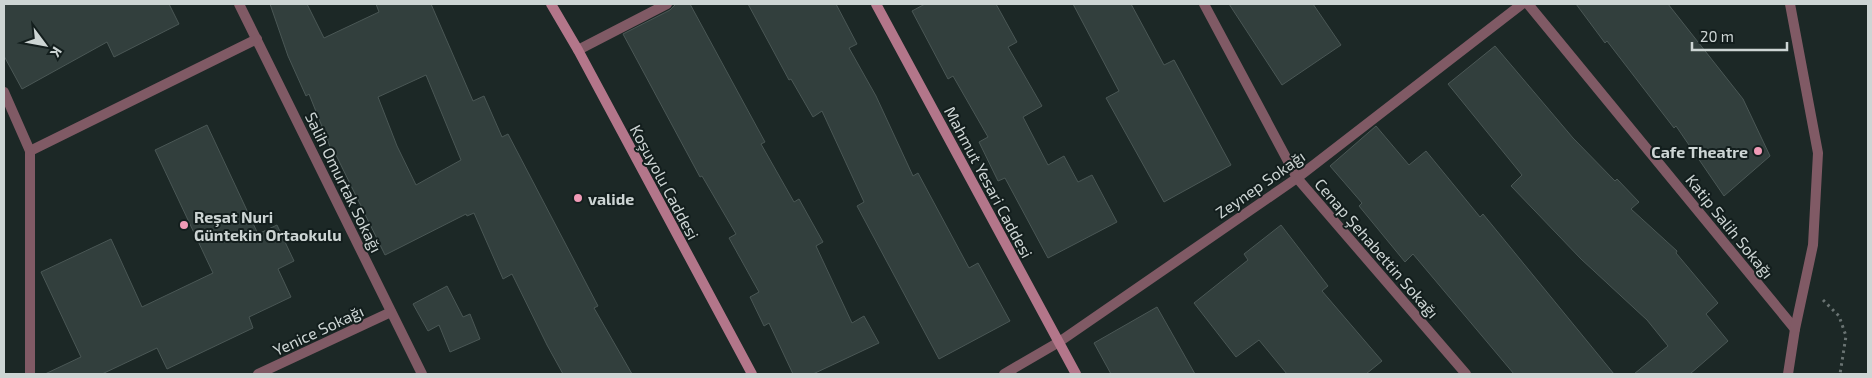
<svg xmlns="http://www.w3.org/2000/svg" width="1872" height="378" font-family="'Exo 2',sans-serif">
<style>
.building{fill:#323f3d;stroke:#4a5755;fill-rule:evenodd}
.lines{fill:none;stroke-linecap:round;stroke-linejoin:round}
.path{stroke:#6a7473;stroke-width:3;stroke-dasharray:2.5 4;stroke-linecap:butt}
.street{stroke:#805a65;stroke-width:10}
.secondary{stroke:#b3768a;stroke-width:10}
.poi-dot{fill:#f09ab6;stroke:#131e1d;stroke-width:2}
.labels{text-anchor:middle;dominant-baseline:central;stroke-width:4;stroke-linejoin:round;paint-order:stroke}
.poi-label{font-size:16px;font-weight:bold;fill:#cdd5d4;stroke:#131e1d;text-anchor:start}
.street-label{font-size:16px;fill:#cdd5d4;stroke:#131e1d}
</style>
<rect width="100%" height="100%" fill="#1c2826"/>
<g class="building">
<polygon points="4,4 169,4 179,24 114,57 107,42 22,89 4,56"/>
<path d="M270,4H307L324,38L379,12L376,4H431L473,101L484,96L502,137L508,134L598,306L594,308L632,374H563L547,345L512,274L503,279L474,213L467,216L466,214L385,255L335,153L333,154L309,94L306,96L288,56ZM426,75L461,160L416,185L397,146L378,97Z"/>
<polygon points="676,4 690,4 765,142 761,144 794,202 799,199 823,242 816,246 852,323 864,316 879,343 813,374 793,374 769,323 764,326 750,297 759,292 729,238 736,234 702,176 700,177 623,34 670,10"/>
<polygon points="748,4 836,4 857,44 849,48 876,96 913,176 918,173 969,268 978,263 1010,321 939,359 857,206 864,202 822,111 813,117 791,79 789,80"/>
<polygon points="925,4 996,4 1017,42 1008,47 1042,106 1023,117 1048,165 1064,156 1078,182 1092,175 1117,222 1048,258 1005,178 998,181 979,142 988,137 953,76 948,79 912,11"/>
<polygon points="1073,4 1131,4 1164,65 1174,60 1231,165 1164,202 1106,98 1119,91"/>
<polygon points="1229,4 1313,4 1341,45 1282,85"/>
<polygon points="1576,4 1668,4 1743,99 1770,156 1724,196 1676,126 1674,128 1607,41 1605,43"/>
<polygon points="1495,46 1573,138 1615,181 1617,179 1639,202 1631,209 1677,251 1676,253 1718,303 1706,314 1728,341 1690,374 1634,374 1668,346 1647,320 1581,259 1511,186 1522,175 1448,84"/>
<polygon points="207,125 258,234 277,225 294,261 278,269 291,297 249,317 253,328 167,369 157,348 102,374 45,374 81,357 41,272 111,239 142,307 213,273 155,150"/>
<polygon points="1376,126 1409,165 1426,151 1480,217 1483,214 1614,374 1514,374 1413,254 1405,262 1359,206 1362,203 1330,166"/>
<polygon points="1281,225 1328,286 1322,291 1382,361 1366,374 1287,374 1259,340 1236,357 1194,303 1248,260 1244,254"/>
<polygon points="447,286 463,317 470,314 480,339 450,352 439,325 428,331 413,304"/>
<polygon points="1157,307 1195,374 1111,374 1094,343"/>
</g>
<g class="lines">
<polyline class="path" points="1823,300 1839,316 1846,336 1840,374"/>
<g class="street">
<polyline points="239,4 422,374"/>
<polyline points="1204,4 1297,178 1466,374"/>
<polyline points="1528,4 1795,329"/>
<polyline points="578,50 667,4"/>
<polyline points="4,92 30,151 30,374"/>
<polyline points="30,151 257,39"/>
<polyline points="258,374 391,312"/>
<polyline points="1004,374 1059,342 1297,178 1522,4"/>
<polyline points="1788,374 1795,329 1813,245 1818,153 1790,4"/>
</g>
<g class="secondary">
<polyline points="551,4 578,50 752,374"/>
<polyline points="876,4 1076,374"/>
</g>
</g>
<g class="poi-dot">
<circle cx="1758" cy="151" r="5"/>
<circle cx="578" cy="198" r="5"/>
<circle cx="184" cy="225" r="5"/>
</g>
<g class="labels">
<g class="poi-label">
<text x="1748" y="151" text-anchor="end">Cafe Theatre</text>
<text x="588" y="198">valide</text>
<text x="194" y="216">Reşat Nuri<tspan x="194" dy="18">Güntekin Ortaokulu</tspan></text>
</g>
<g class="street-label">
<text transform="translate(344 182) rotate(64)">Salih Omurtak Sokağı</text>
<text transform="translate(665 182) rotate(62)">Koşuyolu Caddesi</text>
<text transform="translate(989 182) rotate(62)">Mahmut Yesari Caddesi</text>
<text transform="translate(1260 184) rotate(-35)">Zeynep Sokağı</text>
<text transform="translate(1730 226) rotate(51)">Katip Salih Sokağı</text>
<text transform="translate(1377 248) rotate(49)">Cenap Şehabettin Sokağı</text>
<text transform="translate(318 330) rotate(-25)">Yenice Sokağı</text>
</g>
</g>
<rect width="1872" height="378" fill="none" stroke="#cdd5d4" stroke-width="10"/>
<g transform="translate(45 45) rotate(122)" stroke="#131e1d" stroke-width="4" paint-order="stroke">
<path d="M0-4L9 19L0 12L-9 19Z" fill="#cdd5d4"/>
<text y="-8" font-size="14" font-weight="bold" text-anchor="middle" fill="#cdd5d4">K</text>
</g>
<path d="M1692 42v8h95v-8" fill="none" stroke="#cdd5d4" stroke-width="2.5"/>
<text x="1700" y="42" font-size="15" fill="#cdd5d4" stroke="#131e1d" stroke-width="4" paint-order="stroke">20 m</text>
</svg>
